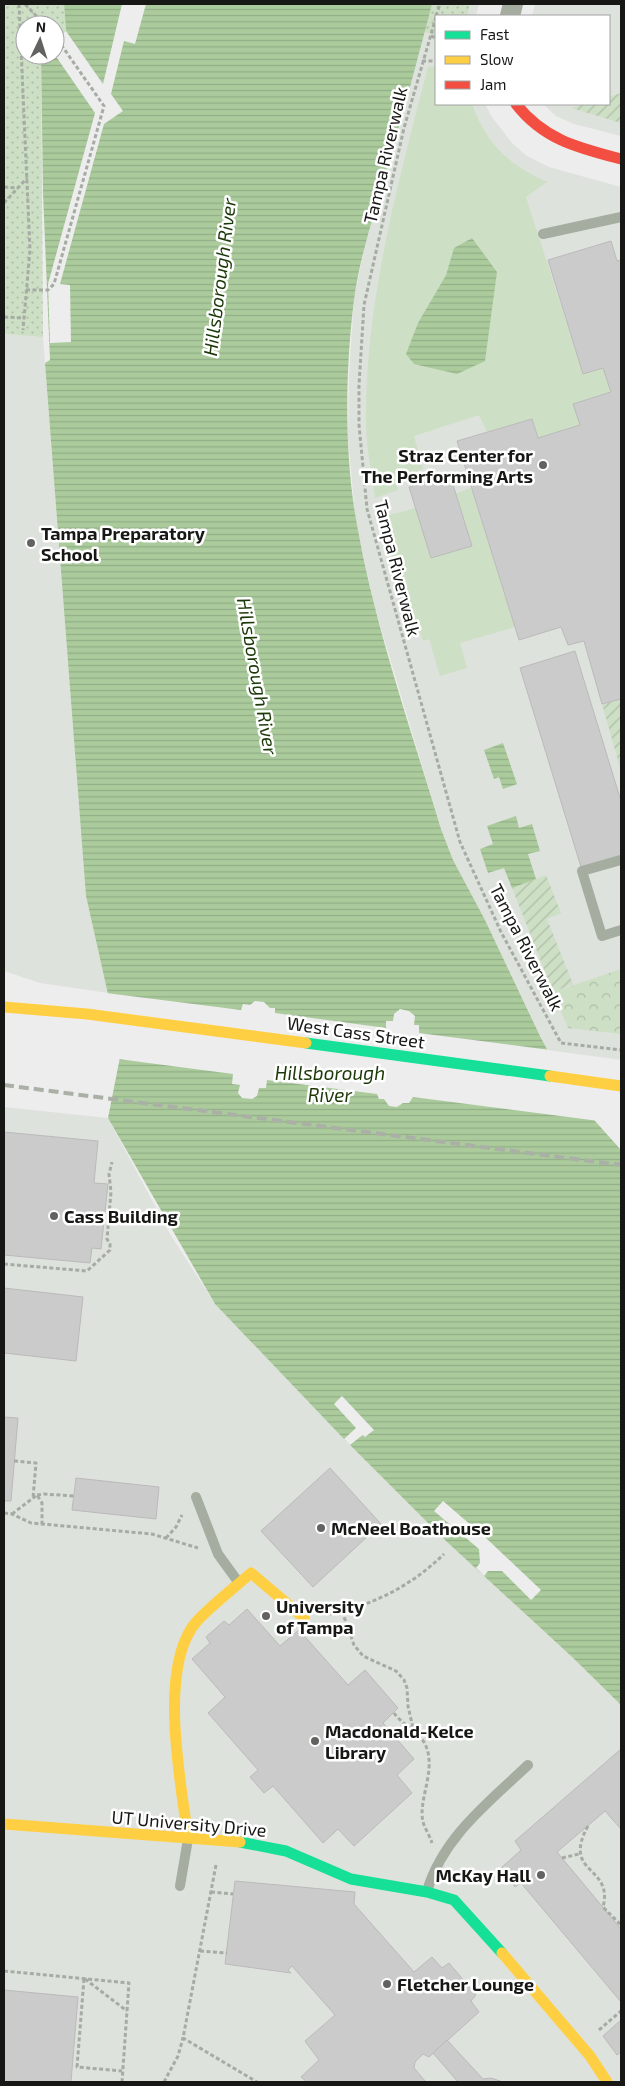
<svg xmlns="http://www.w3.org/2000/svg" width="625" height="2086" font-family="'Exo 2',sans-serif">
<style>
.built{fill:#dee2dc}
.grass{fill:#cddfc5;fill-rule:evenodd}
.forest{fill:url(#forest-crowns)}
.park{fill:url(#park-dots)}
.garden{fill:url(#garden-furrows)}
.water{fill:url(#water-rules)}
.pier{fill:#ededed}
.building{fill:#cbcbcb;stroke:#bababa}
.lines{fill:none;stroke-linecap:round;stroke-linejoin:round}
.path{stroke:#a6aca3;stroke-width:3;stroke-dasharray:4 2.5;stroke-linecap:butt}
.lane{stroke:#a4ad9f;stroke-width:10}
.street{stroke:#a4ad9f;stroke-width:20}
.fast{stroke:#16e098;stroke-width:11}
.slow{stroke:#ffcf43;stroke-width:11}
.jam{stroke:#f24e42;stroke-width:11}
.rail{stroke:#abb0a7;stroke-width:4;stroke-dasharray:10 5;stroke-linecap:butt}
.poi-dot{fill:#626261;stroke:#fff;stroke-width:2}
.labels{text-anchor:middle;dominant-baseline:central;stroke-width:5;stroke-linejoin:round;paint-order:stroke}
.street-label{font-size:18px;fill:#171716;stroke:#fff}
.poi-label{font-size:18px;font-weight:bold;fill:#171716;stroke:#fff;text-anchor:start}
.water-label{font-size:19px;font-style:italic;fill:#1b3908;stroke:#fff}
</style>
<defs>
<pattern id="forest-crowns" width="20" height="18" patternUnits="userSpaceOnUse" patternTransform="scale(1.25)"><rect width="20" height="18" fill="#cddfc5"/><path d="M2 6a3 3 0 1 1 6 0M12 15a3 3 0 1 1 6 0" fill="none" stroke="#afbfa8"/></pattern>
<pattern id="park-dots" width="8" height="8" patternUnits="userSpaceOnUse" patternTransform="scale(1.25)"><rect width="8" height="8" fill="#cddfc5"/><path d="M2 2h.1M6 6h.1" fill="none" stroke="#afbfa8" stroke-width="1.8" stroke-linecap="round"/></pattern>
<pattern id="garden-furrows" width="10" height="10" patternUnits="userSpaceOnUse" patternTransform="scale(1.25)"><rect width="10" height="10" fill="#cddfc5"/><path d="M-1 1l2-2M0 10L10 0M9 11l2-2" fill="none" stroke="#afbfa8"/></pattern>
<pattern id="water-rules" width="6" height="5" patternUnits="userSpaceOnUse" patternTransform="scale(1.25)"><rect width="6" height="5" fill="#abcb9c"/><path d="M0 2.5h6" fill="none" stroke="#92ae86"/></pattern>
</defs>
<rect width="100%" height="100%" fill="#ededed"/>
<g class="built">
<polygon points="432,4 479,4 476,16 436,16 436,104 485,104 492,117 512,143 527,156 549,167 621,187 621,1060 547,1050 485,920 453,860 441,829 375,608 356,524 348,439 349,375 354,299 368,229 388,164"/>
<polygon points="535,4 621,4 621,136 574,124 556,116 543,104 609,104 609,16 532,16"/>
<polygon points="4,334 43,337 86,896 108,993 40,983 4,971"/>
<polygon points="4,1107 108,1118 170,1234 215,1304 342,1437 447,1542 571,1656 621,1705 621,2082 4,2082"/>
</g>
<g class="grass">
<path d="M436,66V104H472C487,145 507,163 547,182L526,197L583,374L603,368L611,392L573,404L580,425L538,438L532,419L487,432L479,415L414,436L423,469L395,479L398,490L375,498C372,473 366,447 366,422C365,302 398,183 428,67ZM472,238L418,323L446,275L454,248Z"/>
<polygon points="471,488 515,627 460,643 467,668 440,676 429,639 423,641 378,518 416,508"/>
</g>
<polygon class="forest" points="621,969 621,1034 568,1028 553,992"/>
<g class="park">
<polygon points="4,4 64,4 66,31 55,39 55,25 25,25 25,55 41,55 43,337 4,334"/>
<polygon points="432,4 470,4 467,16 436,16 436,35 424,32"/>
</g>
<g class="garden">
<polygon points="621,93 621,123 571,108 586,104 609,104 609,97"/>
<polygon points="621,699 621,771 602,704"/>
<polygon points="546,875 561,913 547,919 573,984 553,992 512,888"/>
</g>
<g class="water">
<path d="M64,4H432C418,57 404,111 388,164C376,209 360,254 354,300C345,372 344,454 357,525C375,628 411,729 441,829L453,860L485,920L540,1036L570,1093L621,1150V1705L571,1656L447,1542L342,1437L215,1304L108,1118L121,1052L86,896L45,363L50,360L43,194L41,55H55V39L66,31Z"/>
<polygon points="472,238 497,272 485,361 457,374 414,364 406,354 418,323 446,275 454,248"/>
<polygon points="503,743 517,784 503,789 499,777 494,779 484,750"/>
<polygon points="516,816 519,828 532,824 540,851 528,854 536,879 512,888 504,868 488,873 480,849 493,844 487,826"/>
</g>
<g class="pier">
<polygon points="122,4 146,4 135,44 124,41 111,94 123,111 104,124 60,284 70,285 71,342 50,343 48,284 95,113 55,55 55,39 66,31 103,84"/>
<polygon points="106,993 241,1010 243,1004 250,1005 255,1001 264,1002 270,1008 275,1008 275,1013 386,1028 386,1021 393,1021 394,1014 400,1009 409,1011 415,1016 414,1025 419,1025 419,1033 550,1050 572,1092 599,1121 413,1097 409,1103 403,1103 397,1107 389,1106 384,1099 379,1099 377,1094 267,1080 266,1088 259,1088 257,1096 252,1099 242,1098 238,1093 240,1085 232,1084 233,1074 118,1059 119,1053"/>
<polygon points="342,1396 374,1430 365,1437 363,1435 360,1437 350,1445 344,1439 356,1428 334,1404"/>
<polygon points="443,1501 486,1538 541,1590 531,1600 502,1571 488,1571 484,1576 476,1568 480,1563 479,1549 434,1511"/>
</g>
<g class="building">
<polygon points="611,241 617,261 621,260 621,699 602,704 584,641 568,645 561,627 519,640 457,441 532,419 538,438 580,425 573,404 611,392 603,368 583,374 548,260"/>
<polygon points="450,475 472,546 431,558 409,487"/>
<polygon points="575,651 621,801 621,855 581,867 520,668"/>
<polygon points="4,1132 98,1141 94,1183 108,1184 101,1249 92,1248 90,1263 4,1255"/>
<polygon points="4,1288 83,1297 76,1361 4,1353"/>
<polygon points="4,1417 18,1418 11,1501 4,1501"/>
<polygon points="330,1468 381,1524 313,1587 261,1531"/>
<polygon points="76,1478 159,1487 156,1519 72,1510"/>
<polygon points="247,1609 280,1646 299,1630 348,1685 365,1670 398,1708 383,1723 414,1759 397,1775 412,1793 354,1846 338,1829 323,1843 273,1786 264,1793 250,1777 258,1770 208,1713 225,1697 192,1659 210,1643 206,1637 224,1621 229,1625"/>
<polygon points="621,1749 621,1829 605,1811 557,1852 621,1929 621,2002 521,1883 515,1887 501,1868 521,1850 515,1841"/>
<polygon points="235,1881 355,1892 354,1904 414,1972 432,1957 442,1968 449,1963 476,1995 471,2001 479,2012 429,2057 423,2054 415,2062 414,2068 426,2082 307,2082 301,2077 319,2060 305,2041 335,2015 292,1966 288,1970 291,1973 225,1964"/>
<polygon points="4,1990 78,1997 71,2082 4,2082"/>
<polygon points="621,2020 621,2052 617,2055 603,2036"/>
<polygon points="447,2040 483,2079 491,2078 503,2082 458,2082 433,2053"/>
</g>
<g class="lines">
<g class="path">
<polyline points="19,4 30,250 23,330"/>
<polyline points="25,4 45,25"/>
<polyline points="436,16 440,4"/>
<polyline points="436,17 404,128 364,305 359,385 359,425 367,509 460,842 501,932 561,1043 621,1050"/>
<polyline points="431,36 436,38"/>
<polyline points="422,61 436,61"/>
<polyline points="4,187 18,188"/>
<polyline points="4,203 27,178"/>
<polyline points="26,290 48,290 54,284 104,106 55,36"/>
<polyline points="4,317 24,318"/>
<polyline points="4,1264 87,1271 110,1250 110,1244 107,1239 111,1192 109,1174 112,1162"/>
<polyline points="14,1461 36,1463 33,1498"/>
<polyline points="37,1495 44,1494 74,1496"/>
<polyline points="4,1513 12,1514 31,1523 152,1534 198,1548"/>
<polyline points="12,1514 37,1495 42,1503 42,1524"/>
<polyline points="166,1538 176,1527 182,1515"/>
<polyline points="342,1611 354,1645 363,1656 396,1671 404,1680 407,1688 408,1706 413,1728"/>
<path d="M329,1614C374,1605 411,1586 444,1554"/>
<path d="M394,1713C403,1726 422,1732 427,1749C435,1773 418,1801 423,1822C425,1829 430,1836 432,1843"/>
<path d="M588,1826C561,1875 614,1865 603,1907L621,1925"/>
<polyline points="562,1858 579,1854"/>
<polyline points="216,1865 183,2038 257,2082"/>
<polyline points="211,1892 233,1894"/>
<polyline points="200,1951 227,1953"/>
<polyline points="4,1971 129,1983 122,2082"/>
<polyline points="84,1979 77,2067 122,2071"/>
<polyline points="85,1979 127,2011"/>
<polyline points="599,2030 621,2011"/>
<polyline points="164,2082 178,2056 183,2038"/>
</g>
<g class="lane">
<polyline points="543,234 621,217"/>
<polyline points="621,860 582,871 602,936 621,930"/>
<polyline points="196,1497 218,1554 239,1583"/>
<polyline points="180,1886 188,1839"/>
<path d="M427,1891C443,1837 489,1802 528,1765"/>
</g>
<polyline class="street" points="510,16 513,4"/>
<g class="fast">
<polyline points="306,1043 550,1076"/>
<polyline points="240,1842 286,1851 351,1879 427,1892 454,1900 502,1953"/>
</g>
<g class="slow">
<polyline points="4,1007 87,1014 306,1043"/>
<polyline points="550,1076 621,1086"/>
<polyline points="4,1824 240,1842"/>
<path d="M188,1838C181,1783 157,1666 197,1621C213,1604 233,1589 251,1573L304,1618"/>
<polyline points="502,1953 590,2056 607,2082"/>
</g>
<path class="jam" d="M516,104C544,140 579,148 621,159"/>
<polyline class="rail" points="4,1085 621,1165"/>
</g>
<g class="poi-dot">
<circle cx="543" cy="465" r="5"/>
<circle cx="31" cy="543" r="5"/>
<circle cx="54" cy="1216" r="5"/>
<circle cx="321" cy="1528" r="5"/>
<circle cx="266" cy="1616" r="5"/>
<circle cx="315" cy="1741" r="5"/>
<circle cx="541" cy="1875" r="5"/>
<circle cx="387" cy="1984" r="5"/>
</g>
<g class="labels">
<g class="street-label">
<text transform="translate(385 155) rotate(-77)">Tampa Riverwalk</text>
<text transform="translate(398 568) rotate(76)">Tampa Riverwalk</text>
<text transform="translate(527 947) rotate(63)">Tampa Riverwalk</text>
<text transform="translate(356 1032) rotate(8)">West Cass Street</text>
<text transform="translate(189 1823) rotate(5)">UT University Drive</text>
</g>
<g class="poi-label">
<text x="533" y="455" text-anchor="end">Straz Center for<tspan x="533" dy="21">The Performing Arts</tspan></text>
<text x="41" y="533">Tampa Preparatory<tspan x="41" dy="21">School</tspan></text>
<text x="64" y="1216">Cass Building</text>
<text x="331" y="1528">McNeel Boathouse</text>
<text x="276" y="1606">University<tspan x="276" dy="21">of Tampa</tspan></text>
<text x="325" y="1731">Macdonald-Kelce<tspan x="325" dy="21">Library</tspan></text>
<text x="531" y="1875" text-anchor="end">McKay Hall</text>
<text x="397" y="1984">Fletcher Lounge</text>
</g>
<g class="water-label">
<text transform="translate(219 277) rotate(-83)">Hillsborough River</text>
<text transform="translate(258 676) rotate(80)">Hillsborough River</text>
<text x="330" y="1072">Hillsborough<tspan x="330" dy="22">River</tspan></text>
</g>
</g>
<rect width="625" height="2086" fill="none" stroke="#171716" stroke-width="10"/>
<rect x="435" y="15" width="175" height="90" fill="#ffffff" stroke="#a2a2a2"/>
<rect x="445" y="31" width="25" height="8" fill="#16e098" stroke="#a2a2a2"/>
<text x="480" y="40" font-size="15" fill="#171716">Fast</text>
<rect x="445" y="56" width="25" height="8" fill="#ffcf43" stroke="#a2a2a2"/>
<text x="480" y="65" font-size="15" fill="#171716">Slow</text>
<rect x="445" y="81" width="25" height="8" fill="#f24e42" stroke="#a2a2a2"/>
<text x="480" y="90" font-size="15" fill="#171716">Jam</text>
<g transform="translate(40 40) rotate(4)"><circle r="24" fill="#ffffff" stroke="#a2a2a2"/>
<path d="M0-4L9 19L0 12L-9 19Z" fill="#626261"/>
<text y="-8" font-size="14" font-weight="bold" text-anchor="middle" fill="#171716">N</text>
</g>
</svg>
